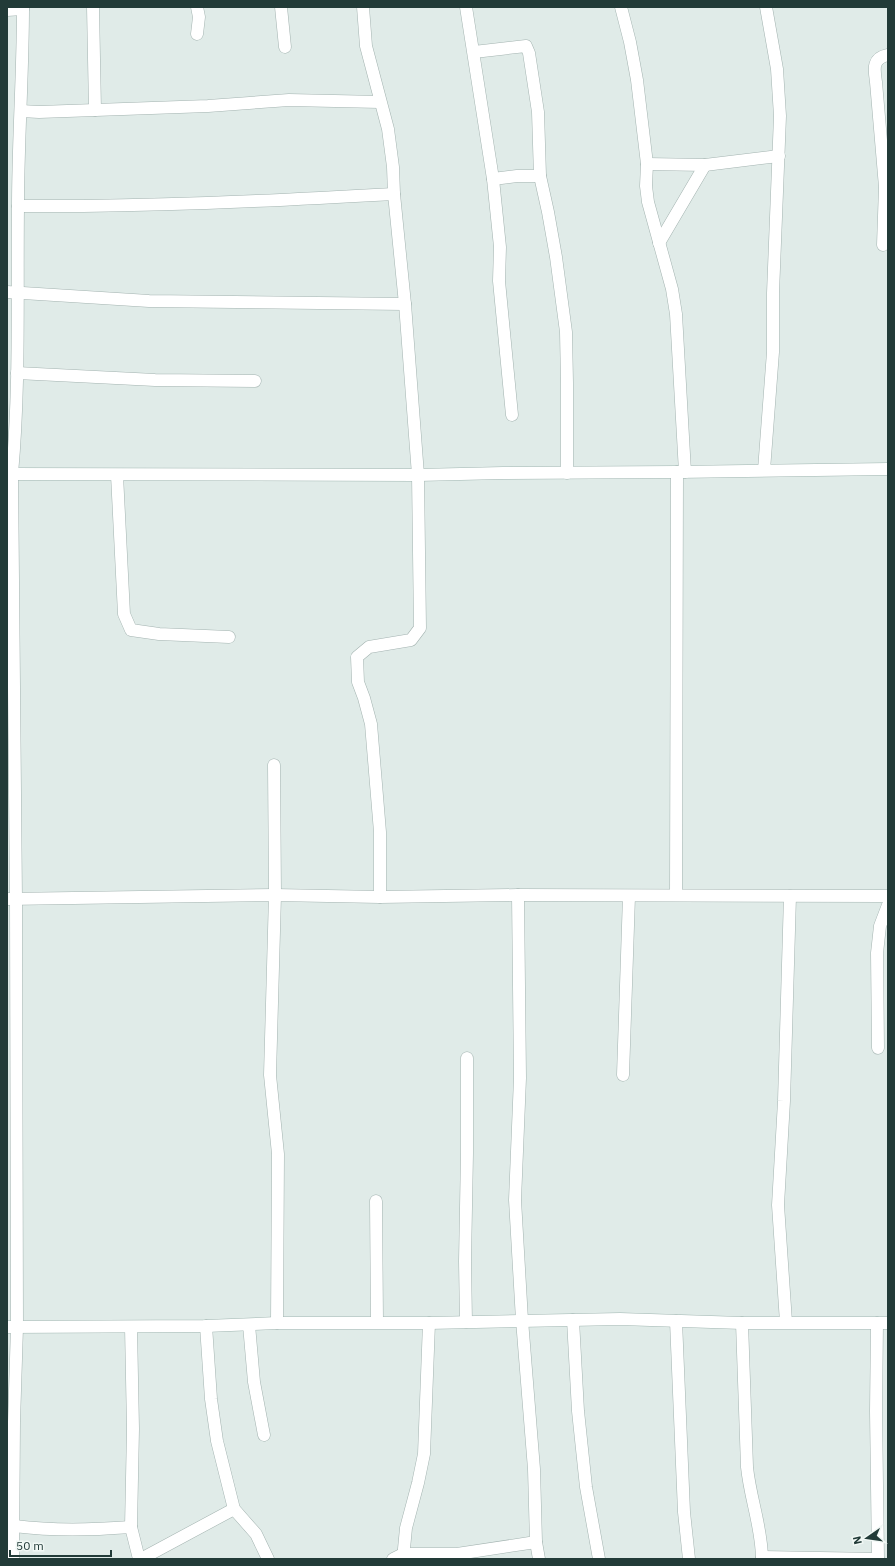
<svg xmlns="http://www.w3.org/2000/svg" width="895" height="1566" font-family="'IBM Plex Sans',sans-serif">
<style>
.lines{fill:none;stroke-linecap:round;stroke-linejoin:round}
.street-casing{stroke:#a3b3b0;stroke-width:13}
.secondary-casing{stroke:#a0b6b1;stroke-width:13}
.street{stroke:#fff;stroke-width:12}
.secondary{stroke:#fff;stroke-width:12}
</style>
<rect width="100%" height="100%" fill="#e0ebe8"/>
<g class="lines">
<defs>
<g id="street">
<polyline points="93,7 95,110"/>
<polyline points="281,7 285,47"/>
<polyline points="363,7 366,46 388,129 393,167 394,194 405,304 418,475 420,628 411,640 369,647 357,657 358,682 364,698 371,724 380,832 380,897"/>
<polyline points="466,7 493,179 500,247 499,281 512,415"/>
<polyline points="621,7 630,42 637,80 647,164 646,186 648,202 672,289 676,314 685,472"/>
<polyline points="7,10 23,9"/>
<polyline points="197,34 199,17 197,7"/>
<polyline points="474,52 526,46 529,53 538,112 540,176 548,212 556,257 566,332 567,383 567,473"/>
<polyline points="21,111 39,112 208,106 289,100 380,102"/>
<polyline points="647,164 705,165 779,156"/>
<polyline points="493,179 517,176 540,176"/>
<path d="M18,206C144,207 269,201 394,194"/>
<polyline points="659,243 705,165"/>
<path d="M883,245L885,187L876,82C874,69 872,58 888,55"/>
<polyline points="7,292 149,301 405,304"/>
<polyline points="17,373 155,380 255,381"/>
<polyline points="764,470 773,352 773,293 780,116 777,69 766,7"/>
<polyline points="117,475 124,614 131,630 159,634 229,637"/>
<polyline points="274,765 275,895 270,1075 278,1154 277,1323"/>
<polyline points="518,895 520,1078 515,1200 522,1320 534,1469 536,1542 539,1559"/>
<polyline points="676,895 677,472"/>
<polyline points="7,899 275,895 380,897 518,895 888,896"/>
<polyline points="878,1048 877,953 880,926 888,905"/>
<polyline points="623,1075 629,896"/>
<polyline points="376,1201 377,1322"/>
<polyline points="573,1320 578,1411 586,1487 599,1559"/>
<polyline points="676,1321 684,1512 689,1559"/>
<polyline points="466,1322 465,1261 467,1153 467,1058"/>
<polyline points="786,1322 778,1205 784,1101 790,896"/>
<path d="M742,1323L747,1467C750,1498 762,1528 762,1559"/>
<polyline points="877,1323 876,1411 878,1559"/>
<polyline points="249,1325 254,1382 264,1435"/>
<polyline points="206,1326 211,1399 217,1441 234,1509 256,1534 268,1559"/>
<polyline points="131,1327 133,1429 131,1527 139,1559"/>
<path d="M14,1526C55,1531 90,1530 131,1527"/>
<polyline points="762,1557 878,1559"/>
<path d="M13,1559L14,1422L17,1327L16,899L12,474C20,386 17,296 18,207C18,140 23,74 23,7"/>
<polyline points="141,1559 234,1509"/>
<polyline points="393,1559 403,1554 457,1554 536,1542"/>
<polyline points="403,1559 406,1528 418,1483 424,1454 429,1323"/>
</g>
<g id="secondary">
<polyline points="7,474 418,475 503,473 677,472 888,469"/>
<polyline points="7,1327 206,1326 277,1323 429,1323 620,1319 742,1323 888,1323"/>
</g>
</defs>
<use href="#street" class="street-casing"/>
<use href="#secondary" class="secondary-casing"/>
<use href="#street" class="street"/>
<use href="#secondary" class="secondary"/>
</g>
<rect width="895" height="1566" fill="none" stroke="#223b38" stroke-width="16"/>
<g transform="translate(867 1538) rotate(257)" stroke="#f1f8f5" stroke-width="3" paint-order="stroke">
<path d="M0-3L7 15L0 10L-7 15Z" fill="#223b38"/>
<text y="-6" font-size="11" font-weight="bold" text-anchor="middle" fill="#223b38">N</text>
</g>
<path d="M10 1550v6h101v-6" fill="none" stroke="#223b38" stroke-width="2"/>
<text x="16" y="1550" font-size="12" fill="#223b38" stroke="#f1f8f5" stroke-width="3" paint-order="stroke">50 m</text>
</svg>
